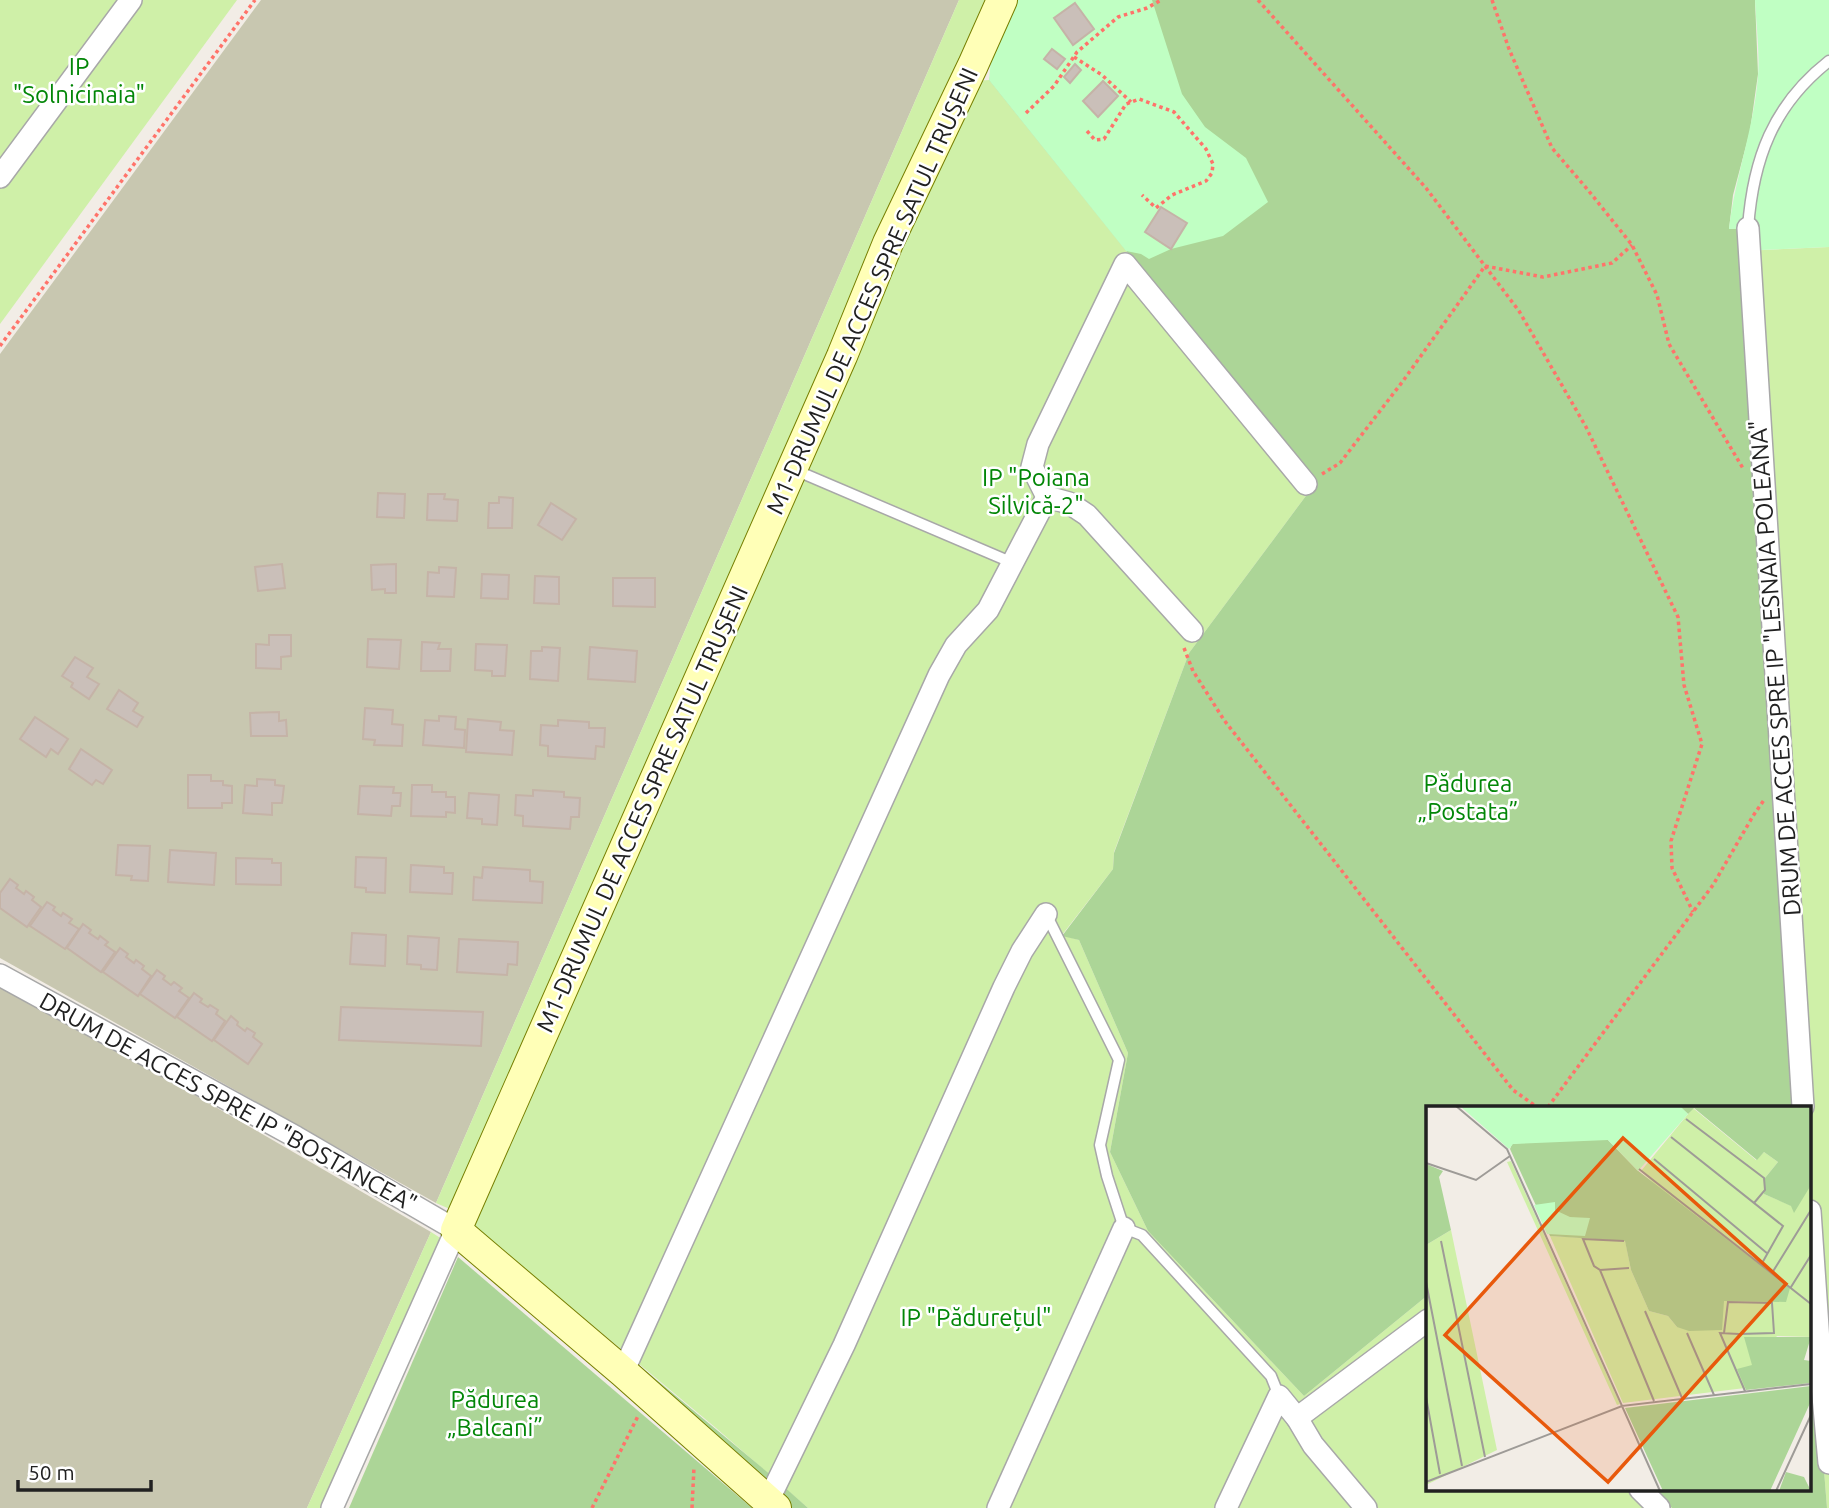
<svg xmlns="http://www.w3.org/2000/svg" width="1829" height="1508" font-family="Ubuntu,sans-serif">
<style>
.construction{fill:#c8c7b0}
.grass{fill:#cff0a8}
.forest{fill:#acd597}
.park{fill:#c0ffc3}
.building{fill:#cabfb9;stroke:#c5b3a7;stroke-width:2}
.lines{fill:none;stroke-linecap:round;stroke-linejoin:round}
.lane-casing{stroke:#a8a8a8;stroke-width:13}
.street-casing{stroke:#a8a8a8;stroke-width:24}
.secondary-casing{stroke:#777f00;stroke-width:32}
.path{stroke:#ff736a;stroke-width:3.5;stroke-dasharray:3.5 3.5;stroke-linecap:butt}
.lane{stroke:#fff;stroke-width:10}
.street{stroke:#fff;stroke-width:21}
.secondary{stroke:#ffffb7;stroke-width:30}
.labels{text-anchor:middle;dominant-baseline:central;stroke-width:5;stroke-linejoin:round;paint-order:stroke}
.park-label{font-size:24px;fill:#028607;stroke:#fff}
.street-label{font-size:24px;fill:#212121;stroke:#fff}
.inset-road{fill:none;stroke:#9e9b97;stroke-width:2}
.view{fill:#e8590c;fill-opacity:0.15;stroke:#e8590c;stroke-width:3.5}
.inset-edge{fill:none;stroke:#212121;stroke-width:3.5}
</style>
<rect width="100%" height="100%" fill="#f2ede6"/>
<g class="construction">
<polygon points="261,0 959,0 436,1203 0,958 0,354"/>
<polygon points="0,987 76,1026 431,1232 307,1508 0,1508"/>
</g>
<g class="grass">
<polygon points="0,0 237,0 0,324"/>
<polygon points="959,0 990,0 452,1210 436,1203"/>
<polygon points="989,80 1314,485 1189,653 1114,852 1113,869 1062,935 1079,940 1128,1053 1110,1152 1148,1231 1304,1396 1428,1295 1428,1489 1655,1489 1672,1508 808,1508 716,1428 472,1225 975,81"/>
<polygon points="1829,247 1829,1508 1827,1508 1810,1295 1810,1107 1743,251"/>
<polygon points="431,1232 445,1241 326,1508 307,1508"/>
</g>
<g class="forest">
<polygon points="1015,0 1755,0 1758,74 1750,131 1733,195 1729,229 1741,228 1798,1107 1428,1107 1428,1295 1304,1396 1148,1231 1110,1152 1128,1053 1079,940 1062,936 1113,869 1114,853 1189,653 1314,485 989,80"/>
<polygon points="458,1257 752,1508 349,1508"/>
<polygon points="1810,1295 1827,1508 1672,1508 1655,1489 1810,1489"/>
<polygon points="634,1361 772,1476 762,1487 633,1372"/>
<polygon points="781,1484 808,1508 786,1508 777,1500"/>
</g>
<g class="park">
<polygon points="1015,0 1152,0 1182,94 1205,127 1246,158 1268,202 1223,236 1171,249 1149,259 1141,254 1126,251 989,80 991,58"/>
<path d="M1755,0H1829V247L1761,250L1759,228L1729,229C1735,177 1754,128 1758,76C1760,51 1756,25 1755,0Z"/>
</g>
<g class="building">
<polygon points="1075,3 1094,29 1073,45 1054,18"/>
<polygon points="1052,49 1065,59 1057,69 1044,59"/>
<polygon points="1075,64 1081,70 1070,83 1064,77"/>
<polygon points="1103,81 1118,96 1098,117 1083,101"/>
<polygon points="1161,207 1187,223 1171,249 1145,232"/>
<polygon points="378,493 405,494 404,518 377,517"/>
<polygon points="428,494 445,494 444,499 458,500 457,521 427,520"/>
<polygon points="499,497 513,498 512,528 488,528 489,503 499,503"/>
<polygon points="551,503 576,519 562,540 538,525"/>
<polygon points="282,564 285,588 258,591 255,567"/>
<polygon points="396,564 396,593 385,593 385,589 372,590 371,565"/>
<polygon points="439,567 456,568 454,597 427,596 428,572 439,573"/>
<polygon points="482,574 509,575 508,599 481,598"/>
<polygon points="535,576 559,577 559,604 534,603"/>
<polygon points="613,578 655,578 655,607 613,606"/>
<polygon points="269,635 291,635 291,656 281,657 281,669 256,668 256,644 269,645"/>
<polygon points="368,639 401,640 399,669 367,667"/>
<polygon points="422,642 440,643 438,649 451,649 450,671 421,671"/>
<polygon points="476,644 507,645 505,676 492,676 492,671 475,670"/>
<polygon points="542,647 560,648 558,681 530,679 531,651 542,651"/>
<polygon points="590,647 637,651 635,682 588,679"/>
<polygon points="75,657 93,668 87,677 99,684 89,699 71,687 73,683 62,676"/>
<polygon points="119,690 138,703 133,711 143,717 137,727 107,709"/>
<polygon points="365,708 393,710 392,724 403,725 402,746 374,745 375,740 363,739"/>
<polygon points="279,712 279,721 286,720 287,736 251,736 250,713"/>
<polygon points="439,716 456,717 455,729 465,730 464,748 423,745 425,720 439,721"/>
<polygon points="35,717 68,739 58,754 51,749 46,757 20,739"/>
<polygon points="468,719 501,722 500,730 514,731 512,755 466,752"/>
<polygon points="558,720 589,722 589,728 605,728 604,747 596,746 595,759 548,756 548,746 540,745 541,725 558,726"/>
<polygon points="81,749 112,770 103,784 96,780 92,785 69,769"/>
<polygon points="188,775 211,775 211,781 223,781 223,785 232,786 232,803 222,803 222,808 188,808"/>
<polygon points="257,779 275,780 275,785 284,786 282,803 272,803 272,815 243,813 245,785 257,786"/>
<polygon points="412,785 432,785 432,792 446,792 446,797 455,797 455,813 446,812 446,817 411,816"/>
<polygon points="360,786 394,787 393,793 401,793 400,806 392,806 391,816 358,814"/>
<polygon points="533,790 564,792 564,797 580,798 579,817 571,817 570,829 523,826 523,816 515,815 516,795 533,796"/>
<polygon points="469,793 499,795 497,825 482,824 482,819 467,818"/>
<polygon points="118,845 150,846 148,881 131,880 132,876 116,875"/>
<polygon points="170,850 216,853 214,885 168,882"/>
<polygon points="356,857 386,858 385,893 366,892 366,888 355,887"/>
<polygon points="236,858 272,859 272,863 281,863 281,885 236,884"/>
<polygon points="411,865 444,867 444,873 453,873 452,894 410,892"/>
<polygon points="483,867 530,870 530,881 543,882 542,903 473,900 474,877 482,878"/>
<polygon points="10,879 18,885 16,888 24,894 26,891 34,897 32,900 41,907 27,927 0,908 0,893"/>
<polygon points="47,902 55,907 53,910 61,916 63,913 72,919 69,923 79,929 65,949 30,926"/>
<polygon points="83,924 91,930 89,933 98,939 100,936 108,942 105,945 115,952 101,972 67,948"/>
<polygon points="352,933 386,935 385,966 350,964"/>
<polygon points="408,936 439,938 437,970 421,969 421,965 407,964"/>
<polygon points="459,939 518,942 517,965 508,964 507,975 457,972"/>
<polygon points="120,948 128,954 126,957 134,963 136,960 144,966 142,969 151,976 138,996 103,972"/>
<polygon points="157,970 165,976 163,979 171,985 174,982 182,988 179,991 189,998 175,1018 140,994"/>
<polygon points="194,993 202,999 200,1002 208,1007 210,1005 218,1010 216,1014 225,1021 212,1041 177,1017"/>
<polygon points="341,1007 483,1012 481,1046 339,1040"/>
<polygon points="231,1016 238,1022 237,1025 245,1031 247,1028 255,1033 253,1037 262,1044 248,1064 214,1040"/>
</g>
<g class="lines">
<defs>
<g id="lane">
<path d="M1748,228C1753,159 1773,105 1829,61"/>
<polyline points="795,470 1013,563"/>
<polyline points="1046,914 1119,1060 1100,1145 1107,1176 1124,1228 1142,1235 1271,1376 1279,1396"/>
</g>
<g id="street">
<polyline points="0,177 131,0"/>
<polyline points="1748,228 1803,1107"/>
<polyline points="1047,497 1069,503 1087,515 1192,631"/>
<polyline points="0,975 296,1137 456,1230 332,1508"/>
<polyline points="1810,1211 1822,1385 1829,1463"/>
<polyline points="623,1372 939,675 956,645 988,610 1047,497 1032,467 1038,444 1125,264 1306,484"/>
<polyline points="1297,1418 1428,1320"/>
<polyline points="1640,1489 1659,1508"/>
<polyline points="768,1501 844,1345 1004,987 1022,951 1046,914"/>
<polyline points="998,1508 1124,1228"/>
<polyline points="1226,1508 1279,1396 1297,1418 1313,1445 1366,1508"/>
</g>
<polyline id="secondary" points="776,1508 623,1372 456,1230 842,356 888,243 973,65 1002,0"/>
</defs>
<use href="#lane" class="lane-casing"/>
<use href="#street" class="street-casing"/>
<use href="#secondary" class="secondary-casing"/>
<g class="path">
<polyline points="1258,0 1426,188 1519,311 1586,427 1678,617 1684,685 1702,744 1671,841 1672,868 1693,912"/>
<polyline points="1492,0 1509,49 1552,148 1588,190 1632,245 1657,295 1669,344 1744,470"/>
<polyline points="1074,57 1102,75 1131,102"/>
<polyline points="1026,113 1054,86 1077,52 1118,17 1147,8 1161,0"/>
<polyline points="1087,131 1095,140 1104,139 1126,104 1139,99 1174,112 1206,149 1213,164 1212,173 1206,181 1172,195 1156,208 1142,195"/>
<polyline points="0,346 255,0"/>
<polyline points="1322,474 1340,463 1403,381 1485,266 1543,277 1612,263 1632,245"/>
<polyline points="1184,648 1193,671 1224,720 1513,1090 1537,1107"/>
<polyline points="1548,1107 1713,885 1753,816 1764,800"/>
<polyline points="592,1508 638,1416"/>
<polyline points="692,1508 694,1467"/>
</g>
<use href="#lane" class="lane"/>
<use href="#street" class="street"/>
<use href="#secondary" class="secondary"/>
</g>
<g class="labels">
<g class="park-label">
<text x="79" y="66">IP<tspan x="79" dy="28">"Solnicinaia"</tspan></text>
<text x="1036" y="477">IP "Poiana<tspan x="1036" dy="28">Silvică-2"</tspan></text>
<text x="1468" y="783">Pădurea<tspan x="1468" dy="28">„Postata”</tspan></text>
<text x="976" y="1317">IP "Pădurețul"</text>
<text x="495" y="1399">Pădurea<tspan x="495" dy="28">„Balcani”</tspan></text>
</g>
<g class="street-label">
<text transform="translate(872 291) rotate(-66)">M1-DRUMUL DE ACCES SPRE SATUL TRUȘENI</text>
<text transform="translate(1775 668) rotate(-94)">DRUM DE ACCES SPRE IP "LESNAIA POLEANA"</text>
<text transform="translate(642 809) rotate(-66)">M1-DRUMUL DE ACCES SPRE SATUL TRUȘENI</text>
<text transform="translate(228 1102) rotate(29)">DRUM DE ACCES SPRE IP "BOSTANCEA"</text>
</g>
</g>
<g transform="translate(1426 1106)">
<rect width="385" height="385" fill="#f2ede6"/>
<path d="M267,2L330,54L338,46L352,56L339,72L338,88L366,100L385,79V231L351,230L326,259L319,282L197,297L124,130L199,134L205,164L223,205L242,210L251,221L298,195H347L215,65ZM85,55L194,298L191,299L81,56ZM25,124L71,344L0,379V139Z" fill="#cff0a8"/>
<path d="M253,0H385V79L368,107L365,100L338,88L339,72L352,56L338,46L331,54L268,2L262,8ZM156,31L182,34L211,64L364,182L360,196L298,195L296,224L263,225L251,221L242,210L223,205L205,164L199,135L124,130L84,43L86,38ZM0,58L17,65L13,71L25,124L0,139ZM318,231H385L378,254L385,255V277L320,284L311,263L326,259ZM385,280V295L344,385H237L199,302ZM360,366L378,371L385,385H353Z" fill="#acd597"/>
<path d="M34,0H254L262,8L212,65L182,34L87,38L83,43ZM129,96V104L144,111L164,112L159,130L121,128L108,99Z" fill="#c0ffc3"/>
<path class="inset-road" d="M30,0L81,43L196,300L385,278M260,13L338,72L339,84L328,97M245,31L357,120L335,159M228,53L342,148M0,57L50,74L84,50M213,63L385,198M15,135L59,351M198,135L157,133L168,160L174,164L228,295M174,164L203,162M346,167L385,104M0,176L36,360M365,181L385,149M219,205L256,292M261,227L288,289M298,227L302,196L346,197L348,227L313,228L294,227L319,285M0,291L14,368M0,376L196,300L234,385M350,385L385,309"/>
<path class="view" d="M197,32L360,178L182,376L19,229Z"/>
<rect width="385" height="385" class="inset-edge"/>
</g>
<path d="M18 1480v10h133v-10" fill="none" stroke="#212121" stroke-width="3.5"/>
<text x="28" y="1480" font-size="21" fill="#212121" stroke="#ffffff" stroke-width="5" paint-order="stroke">50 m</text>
</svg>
